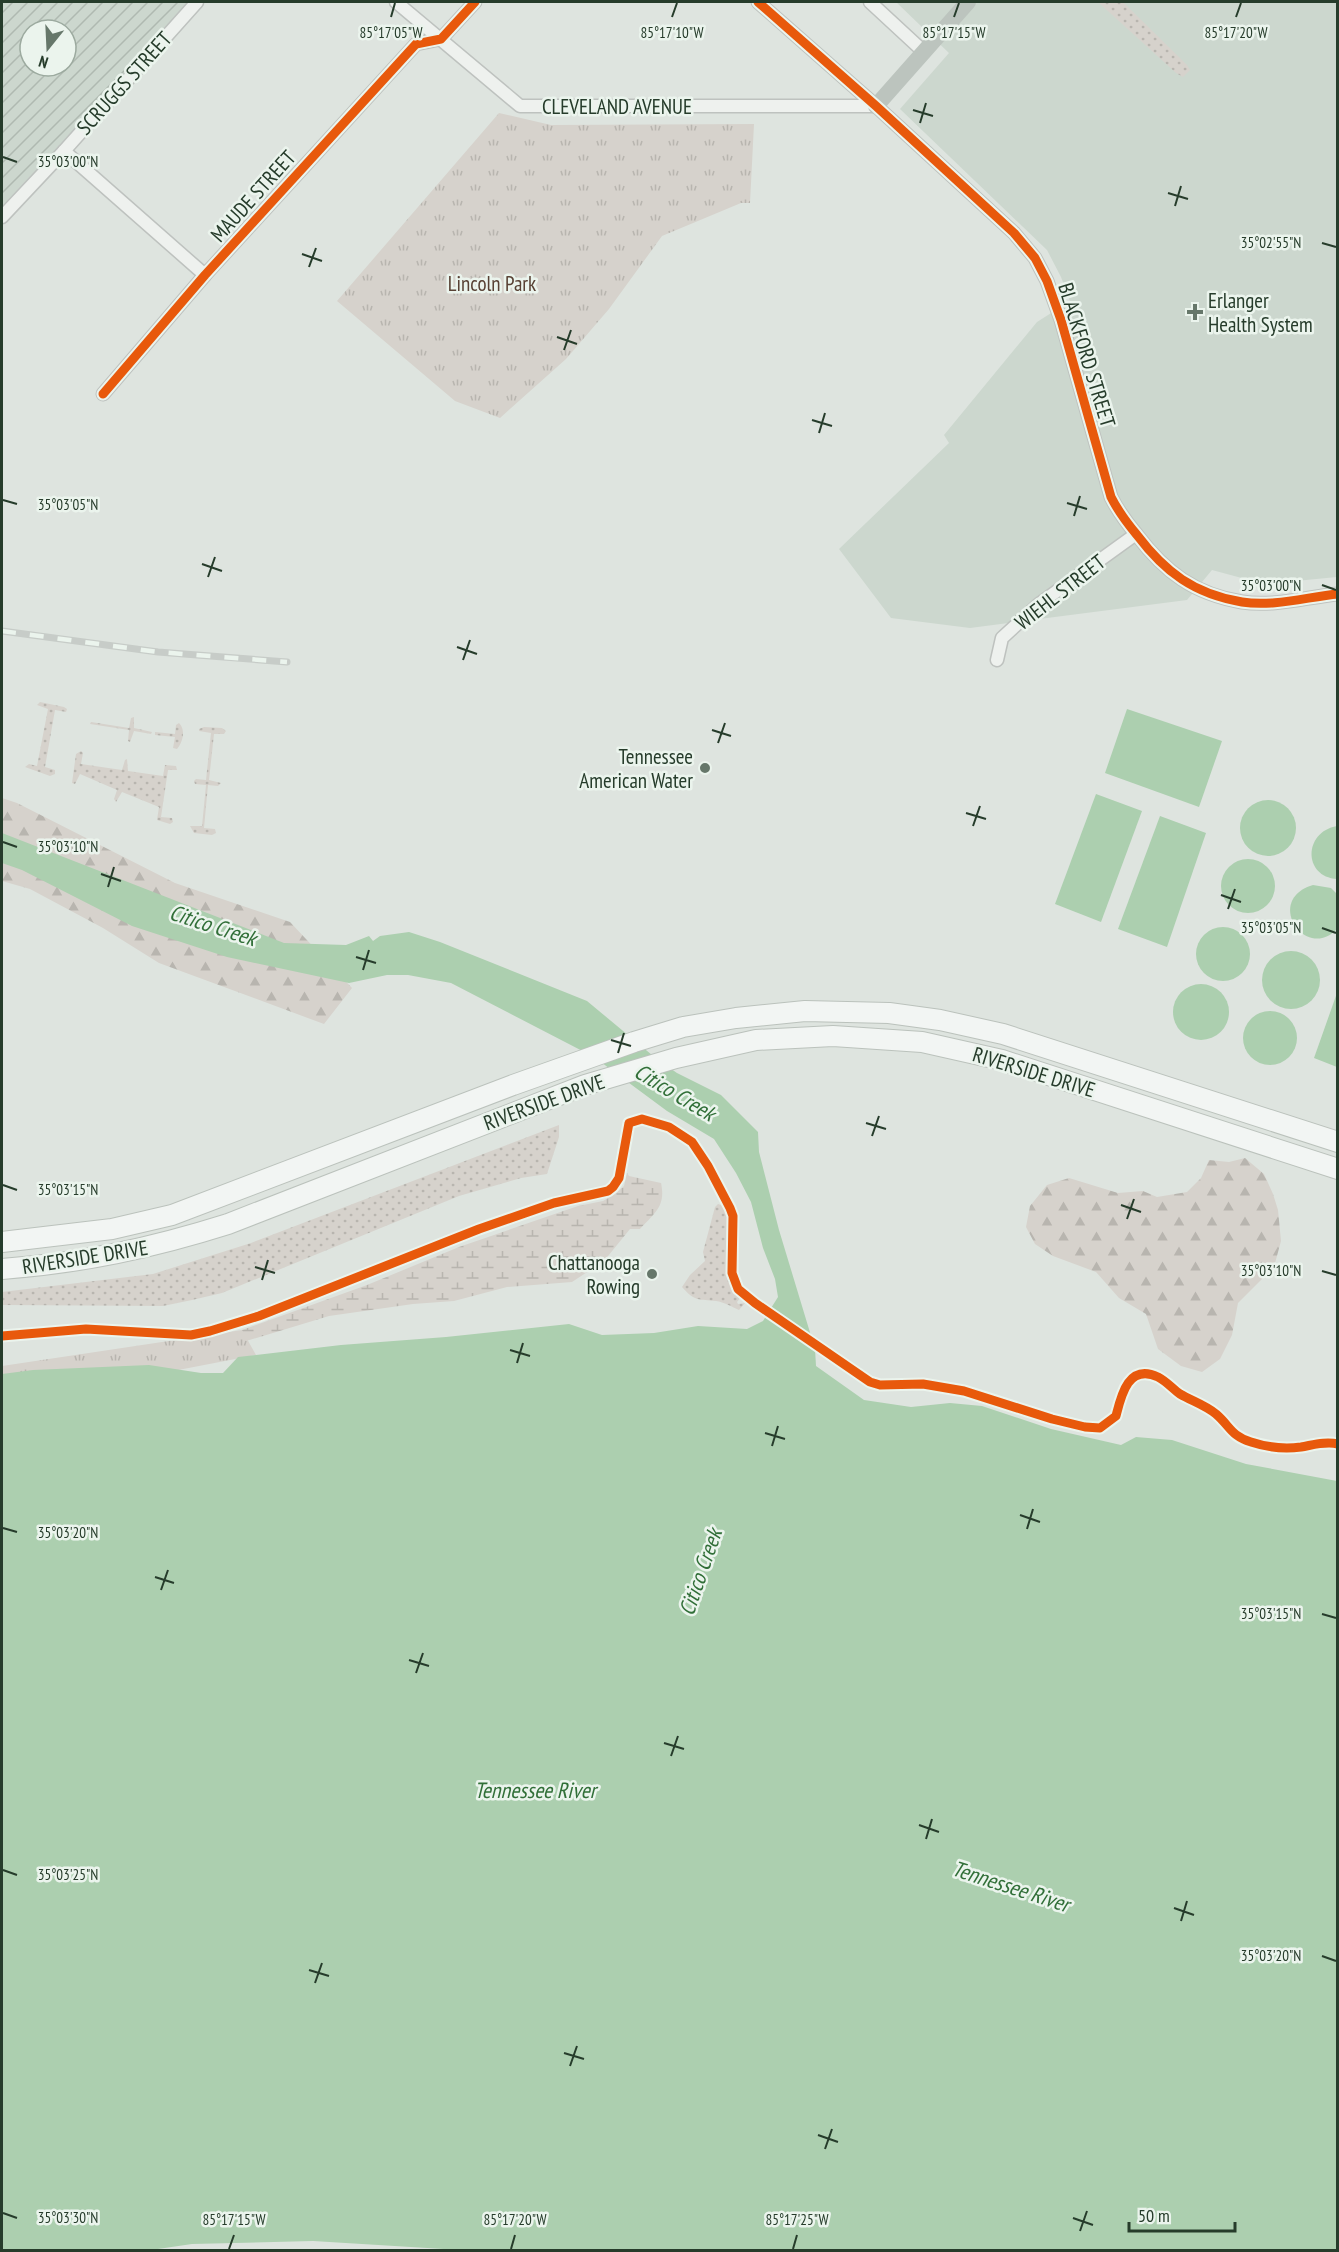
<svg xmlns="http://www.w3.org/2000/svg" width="1339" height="2252" font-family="'PT Sans Narrow',sans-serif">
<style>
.built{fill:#ccd7ce}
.industrial{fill:url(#industrial-furrows);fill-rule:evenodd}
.grass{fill:url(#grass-dots)}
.forest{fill:url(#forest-firs)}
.wetland{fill:url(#wetland-marsh)}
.park{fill:url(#park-tufts)}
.water{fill:#accfaf}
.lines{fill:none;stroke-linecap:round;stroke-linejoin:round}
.street-casing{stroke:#bec2bf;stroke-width:15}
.primary-casing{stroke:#bbc2bc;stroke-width:22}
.street{stroke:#eef1ee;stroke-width:12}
.secondary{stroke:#bcc4be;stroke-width:16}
.primary{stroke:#f2f5f3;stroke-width:20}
.rail-casing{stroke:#c7ccc8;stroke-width:7}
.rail{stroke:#ebf4ed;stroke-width:4.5;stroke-dasharray:14;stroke-linecap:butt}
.cycleway-casing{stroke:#ebf4ed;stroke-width:13}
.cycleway{stroke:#e8590c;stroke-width:9}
.ticks{fill:none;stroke:#263c2b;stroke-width:2}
.poi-dot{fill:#66776a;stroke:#ebf4ed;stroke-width:2}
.labels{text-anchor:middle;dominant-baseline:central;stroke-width:5;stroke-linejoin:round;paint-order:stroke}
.street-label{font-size:21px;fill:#263c2b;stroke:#ebf4ed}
.park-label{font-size:21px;fill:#584134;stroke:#ebf4ed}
.poi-label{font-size:21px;fill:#263c2b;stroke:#ebf4ed;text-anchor:end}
.water-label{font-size:22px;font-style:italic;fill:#316f38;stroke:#ebf4ed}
.ticks-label{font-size:15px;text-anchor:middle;fill:#263c2b;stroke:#ebf4ed;stroke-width:5;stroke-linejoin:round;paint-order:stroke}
</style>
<defs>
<pattern id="industrial-furrows" width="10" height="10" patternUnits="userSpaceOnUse" patternTransform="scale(1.5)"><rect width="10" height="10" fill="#ccd7ce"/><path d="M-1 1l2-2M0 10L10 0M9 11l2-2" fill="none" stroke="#afb9b1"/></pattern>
<pattern id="grass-dots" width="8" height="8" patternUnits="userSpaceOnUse" patternTransform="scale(1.5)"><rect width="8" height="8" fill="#d6d2cc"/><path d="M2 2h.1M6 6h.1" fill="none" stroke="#b8b5af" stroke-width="1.8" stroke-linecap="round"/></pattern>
<pattern id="forest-firs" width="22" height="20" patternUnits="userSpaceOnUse" patternTransform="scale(1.5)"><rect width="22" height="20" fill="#d6d2cc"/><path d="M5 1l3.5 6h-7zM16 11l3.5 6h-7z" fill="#b8b5af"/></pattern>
<pattern id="wetland-marsh" width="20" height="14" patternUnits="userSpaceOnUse" patternTransform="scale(1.5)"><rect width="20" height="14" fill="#d6d2cc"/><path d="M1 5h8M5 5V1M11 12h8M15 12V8" fill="none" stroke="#b8b5af"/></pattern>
<pattern id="park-tufts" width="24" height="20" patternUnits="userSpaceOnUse" patternTransform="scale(1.5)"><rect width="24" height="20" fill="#d6d2cc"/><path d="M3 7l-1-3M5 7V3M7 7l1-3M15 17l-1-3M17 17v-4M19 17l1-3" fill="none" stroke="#b8b5af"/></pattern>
</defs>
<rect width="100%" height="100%" fill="#dee4df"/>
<polygon class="built" points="896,2 1337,2 1337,577 1264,584 1212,570 1187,600 970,628 891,618 839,549 949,443 944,435 1037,322 1070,301 1061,277 1047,250 900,109 949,53"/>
<path class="industrial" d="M2,2H196L2,225ZM30,30H66V66H30Z"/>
<g class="grass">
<polygon points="1098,2 1123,2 1187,65 1190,70 1183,77 1176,73"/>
<polygon points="40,702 64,707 67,709 66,712 55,710 45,767 55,770 55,774 50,776 25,767 29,764 37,766 48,709 37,705"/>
<polygon points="134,717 134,728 152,732 151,734 134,731 130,742 128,741 129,730 90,724 91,722 129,728 131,718"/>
<path d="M179,723C186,730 183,742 177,749L173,748L175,737L155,735V732L175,734L176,725Z"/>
<polygon points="204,727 222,728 226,731 224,734 214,734 209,780 221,783 218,786 208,785 204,828 215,829 216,833 212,835 194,833 190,826 202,826 206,785 195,784 194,781 196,779 206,780 211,733 199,731 199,729"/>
<polygon points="81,751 83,753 81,764 122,770 125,760 127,759 128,771 163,776 165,765 176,766 177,770 168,770 161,817 172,818 173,822 170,824 157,820 159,807 122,792 116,802 114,799 117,790 80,774 75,784 72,783 76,754"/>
<polygon points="559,1125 559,1137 547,1174 521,1178 459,1196 222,1293 192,1300 163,1306 2,1305 2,1292 153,1274 251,1243"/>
<path d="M718,1204L724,1206C740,1235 716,1272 741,1297L737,1302L738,1304L745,1303L739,1310C732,1307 724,1302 716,1301C699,1299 695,1302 682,1287L690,1275L705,1261L703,1252L715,1207Z"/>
</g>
<g class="forest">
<polygon points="2,798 17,803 175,883 290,922 352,988 324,1024 159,963 103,928 30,889 2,881"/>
<polygon points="1245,1158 1264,1174 1273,1194 1278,1210 1281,1241 1274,1267 1238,1303 1232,1335 1220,1359 1202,1372 1181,1366 1158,1349 1146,1314 1119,1298 1096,1272 1053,1256 1035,1244 1026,1227 1030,1206 1047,1185 1069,1178 1118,1193 1143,1191 1157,1197 1187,1192 1201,1178 1209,1160 1229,1162"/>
</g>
<path class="wetland" d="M627,1173L629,1176L661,1183C666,1206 655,1213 640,1229H630L604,1261L572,1282L507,1287L454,1301L413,1304L329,1316L243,1342L242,1330L367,1285L459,1247L578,1206L603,1201L615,1194L624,1186Z"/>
<g class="park">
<polygon points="499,113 551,125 754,124 750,203 741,203 662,236 609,309 566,359 500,418 455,401 337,301"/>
<polygon points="242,1330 256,1355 2,1404 2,1366"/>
</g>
<g class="water">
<polygon points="1127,709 1222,741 1199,807 1105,773"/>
<polygon points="1096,794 1142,811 1101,922 1055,904"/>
<circle cx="1268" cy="828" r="28"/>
<polygon points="1160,816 1206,833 1167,947 1118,929"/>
<path d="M1337,826V879C1303,877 1303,832 1337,826Z"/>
<polygon points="2,833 284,943 346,945 369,936 373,941 380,936 409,932 440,942 587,1001 658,1060 677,1073 721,1095 758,1132 759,1152 779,1230 815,1349 816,1366 864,1400 911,1407 950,1403 982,1406 1051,1429 1121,1445 1136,1437 1172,1440 1246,1464 1337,1481 1337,2250 460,2250 313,2241 192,2244 151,2250 2,2250 2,1374 33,1370 149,1365 201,1373 223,1373 238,1357 341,1345 446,1337 569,1324 602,1335 654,1333 698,1326 747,1329 763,1321 778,1297 775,1279 763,1248 751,1202 736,1173 714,1139 667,1111 594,1057 451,983 408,975 387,975 349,983 227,957 132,926 22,870 2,863"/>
<circle cx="1248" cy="886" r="27"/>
<path d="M1313,885L1331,888L1337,894V929C1306,962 1263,900 1313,885Z"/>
<circle cx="1223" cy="954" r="27"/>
<circle cx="1291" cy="980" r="29"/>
<circle cx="1201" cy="1012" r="28"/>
<polygon points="1337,993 1338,1067 1337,1067 1314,1058"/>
<circle cx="1270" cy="1038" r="27"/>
</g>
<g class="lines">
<defs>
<g id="street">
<polyline points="396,2 520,106 876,106"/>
<path d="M758,2L876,106L1014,233L1035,258L1047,281L1061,320L1111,497C1118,511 1127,523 1137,535C1165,572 1194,594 1242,602C1273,607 1307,597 1338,594"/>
<polyline points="870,2 924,52"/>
<polyline points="64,151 205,275"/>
<polyline points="2,217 64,151 197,2"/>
<polyline points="103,394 205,275 416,44 441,39 475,2"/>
<polyline points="997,660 1002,638 1039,604 1136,534"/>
</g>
<g id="primary">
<polyline points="2,1242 112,1229 172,1215 513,1085 634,1042 683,1027 736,1018 805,1011 889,1013 940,1020 1003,1034 1338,1142"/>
<path d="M2,1269C82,1263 152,1248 228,1224L585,1085L676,1058L756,1040L833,1036L922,1042L1002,1060L1338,1169"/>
</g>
</defs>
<use href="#street" class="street-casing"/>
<use href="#primary" class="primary-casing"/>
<use href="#street" class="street"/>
<polyline class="secondary" points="876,106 968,2"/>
<use href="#primary" class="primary"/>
<defs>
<polyline id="rail" points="2,631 158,652 287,662"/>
</defs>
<use href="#rail" class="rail-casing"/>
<use href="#rail" class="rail"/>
<defs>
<g id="cycleway">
<path d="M758,2L876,106L1014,233L1035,258L1047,281L1061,320L1111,497C1118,511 1127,523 1137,535C1165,572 1194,594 1242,602C1273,607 1307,597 1338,594"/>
<polyline points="103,394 205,275 416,44 441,39 475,2"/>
<path d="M2,1336L86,1329L191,1335L210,1331L259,1316L479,1229L554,1203L608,1191L613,1187L619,1178L629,1123L642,1119L669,1127L692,1142L708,1166L730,1208L733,1216L732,1273L738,1289L755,1303L870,1382L880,1385L923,1384L964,1391L1052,1419L1085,1427L1100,1428L1116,1416C1121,1396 1128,1363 1158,1377C1166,1381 1173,1389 1180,1394C1192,1401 1205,1405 1216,1414C1230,1426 1231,1436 1251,1442C1266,1447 1285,1449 1301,1447C1313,1445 1325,1441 1338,1444"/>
</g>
</defs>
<use href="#cycleway" class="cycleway-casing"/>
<use href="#cycleway" class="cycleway"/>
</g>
<path class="ticks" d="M391,17L395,3M672,17L677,3M954,17L959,3M1236,17L1241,3M913,110L933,116M920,123L926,103M3,157L17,162M1168,193L1188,199M1175,206L1181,186M1322,243L1336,247M302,254L322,261M309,267L316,248M557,337L577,344M564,350L571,330M812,420L832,426M819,433L825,413M3,500L17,504M1067,503L1087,509M1074,516L1080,496M202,564L222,571M208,577L215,557M1322,585L1336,590M457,647L477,654M463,660L470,640M712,730L731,736M718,743L725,723M966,813L986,819M973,826L980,806M3,842L17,847M101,874L121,881M108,887L114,867M1221,895L1241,902M1228,909L1235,889M1322,928L1336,933M356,957L376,963M363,970L369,950M611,1040L631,1046M618,1053L624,1033M866,1123L886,1129M872,1136L879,1116M3,1185L17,1190M1121,1205L1141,1212M1127,1219L1134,1199M255,1267L275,1273M1322,1271L1336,1275M262,1280L268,1260M510,1350L530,1356M517,1363L523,1343M765,1433L785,1439M772,1446L778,1426M1020,1515L1040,1522M3,1528L17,1532M1027,1529L1033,1509M155,1577L174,1583M161,1590L168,1570M1322,1614L1336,1618M409,1660L429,1666M416,1673L423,1653M664,1743L684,1749M671,1756L678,1736M919,1825L939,1832M926,1839L932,1819M3,1870L17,1875M1174,1908L1194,1915M1181,1921L1187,1901M1322,1956L1336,1961M309,1970L329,1976M315,1983L322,1963M564,2053L584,2059M570,2066L577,2046M818,2135L838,2142M825,2149L832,2129M3,2213L17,2218M1073,2218L1093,2225M1080,2231L1087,2211M229,2249L234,2235M511,2249L515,2235M793,2249L797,2235"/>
<g class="poi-dot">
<path d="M1192 303h6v6h6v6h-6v6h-6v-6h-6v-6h6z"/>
<circle cx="705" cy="768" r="6"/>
<circle cx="652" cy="1274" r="6"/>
</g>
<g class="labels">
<g class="street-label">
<text transform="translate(124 83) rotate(-48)">SCRUGGS STREET</text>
<text x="617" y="106">CLEVELAND AVENUE</text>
<text transform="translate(253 196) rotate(-48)">MAUDE STREET</text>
<text transform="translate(1087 355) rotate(73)">BLACKFORD STREET</text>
<text transform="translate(1060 592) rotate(-38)">WIEHL STREET</text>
<text transform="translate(1034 1072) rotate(17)">RIVERSIDE DRIVE</text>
<text transform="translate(544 1102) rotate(-20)">RIVERSIDE DRIVE</text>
<text transform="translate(85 1257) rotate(-9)">RIVERSIDE DRIVE</text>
</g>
<g class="park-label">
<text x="492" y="283">Lincoln Park</text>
</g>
<g class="poi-label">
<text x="1208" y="300" text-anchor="start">Erlanger<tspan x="1208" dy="24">Health System</tspan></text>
<text x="693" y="756">Tennessee<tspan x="693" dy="24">American Water</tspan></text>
<text x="640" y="1262">Chattanooga<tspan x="640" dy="24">Rowing</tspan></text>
</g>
<g class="water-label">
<text transform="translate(213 925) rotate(18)">Citico Creek</text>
<text transform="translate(675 1092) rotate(31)">Citico Creek</text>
<text transform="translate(700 1572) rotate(-71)">Citico Creek</text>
<text x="535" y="1790">Tennessee River</text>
<text transform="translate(1011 1886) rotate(18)">Tennessee River</text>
</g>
</g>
<g class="ticks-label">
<text x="391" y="38">85°17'05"W</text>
<text x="672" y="38">85°17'10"W</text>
<text x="954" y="38">85°17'15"W</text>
<text x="1236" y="38">85°17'20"W</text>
<text x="68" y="167">35°03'00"N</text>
<text x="1271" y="248">35°02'55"N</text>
<text x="68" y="510">35°03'05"N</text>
<text x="1271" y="591">35°03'00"N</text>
<text x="68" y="852">35°03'10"N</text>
<text x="1271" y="933">35°03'05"N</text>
<text x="68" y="1195">35°03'15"N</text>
<text x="1271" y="1276">35°03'10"N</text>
<text x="68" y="1538">35°03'20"N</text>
<text x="1271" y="1619">35°03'15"N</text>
<text x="68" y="1880">35°03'25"N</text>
<text x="1271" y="1961">35°03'20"N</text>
<text x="68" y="2223">35°03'30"N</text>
<text x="234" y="2225">85°17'15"W</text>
<text x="515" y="2225">85°17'20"W</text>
<text x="797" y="2225">85°17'25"W</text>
</g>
<rect width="1339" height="2252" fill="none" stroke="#263c2b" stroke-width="6"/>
<g transform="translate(48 48) rotate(198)"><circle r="28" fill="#ebf4ed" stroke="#9caa9f" stroke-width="1.5"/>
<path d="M0-4.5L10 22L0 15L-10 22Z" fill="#66776a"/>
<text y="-9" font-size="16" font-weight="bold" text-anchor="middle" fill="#263c2b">N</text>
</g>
<path d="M1129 2222v9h106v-9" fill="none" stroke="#263c2b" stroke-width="3"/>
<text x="1138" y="2222" font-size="18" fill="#263c2b" stroke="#ebf4ed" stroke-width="4.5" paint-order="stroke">50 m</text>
</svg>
